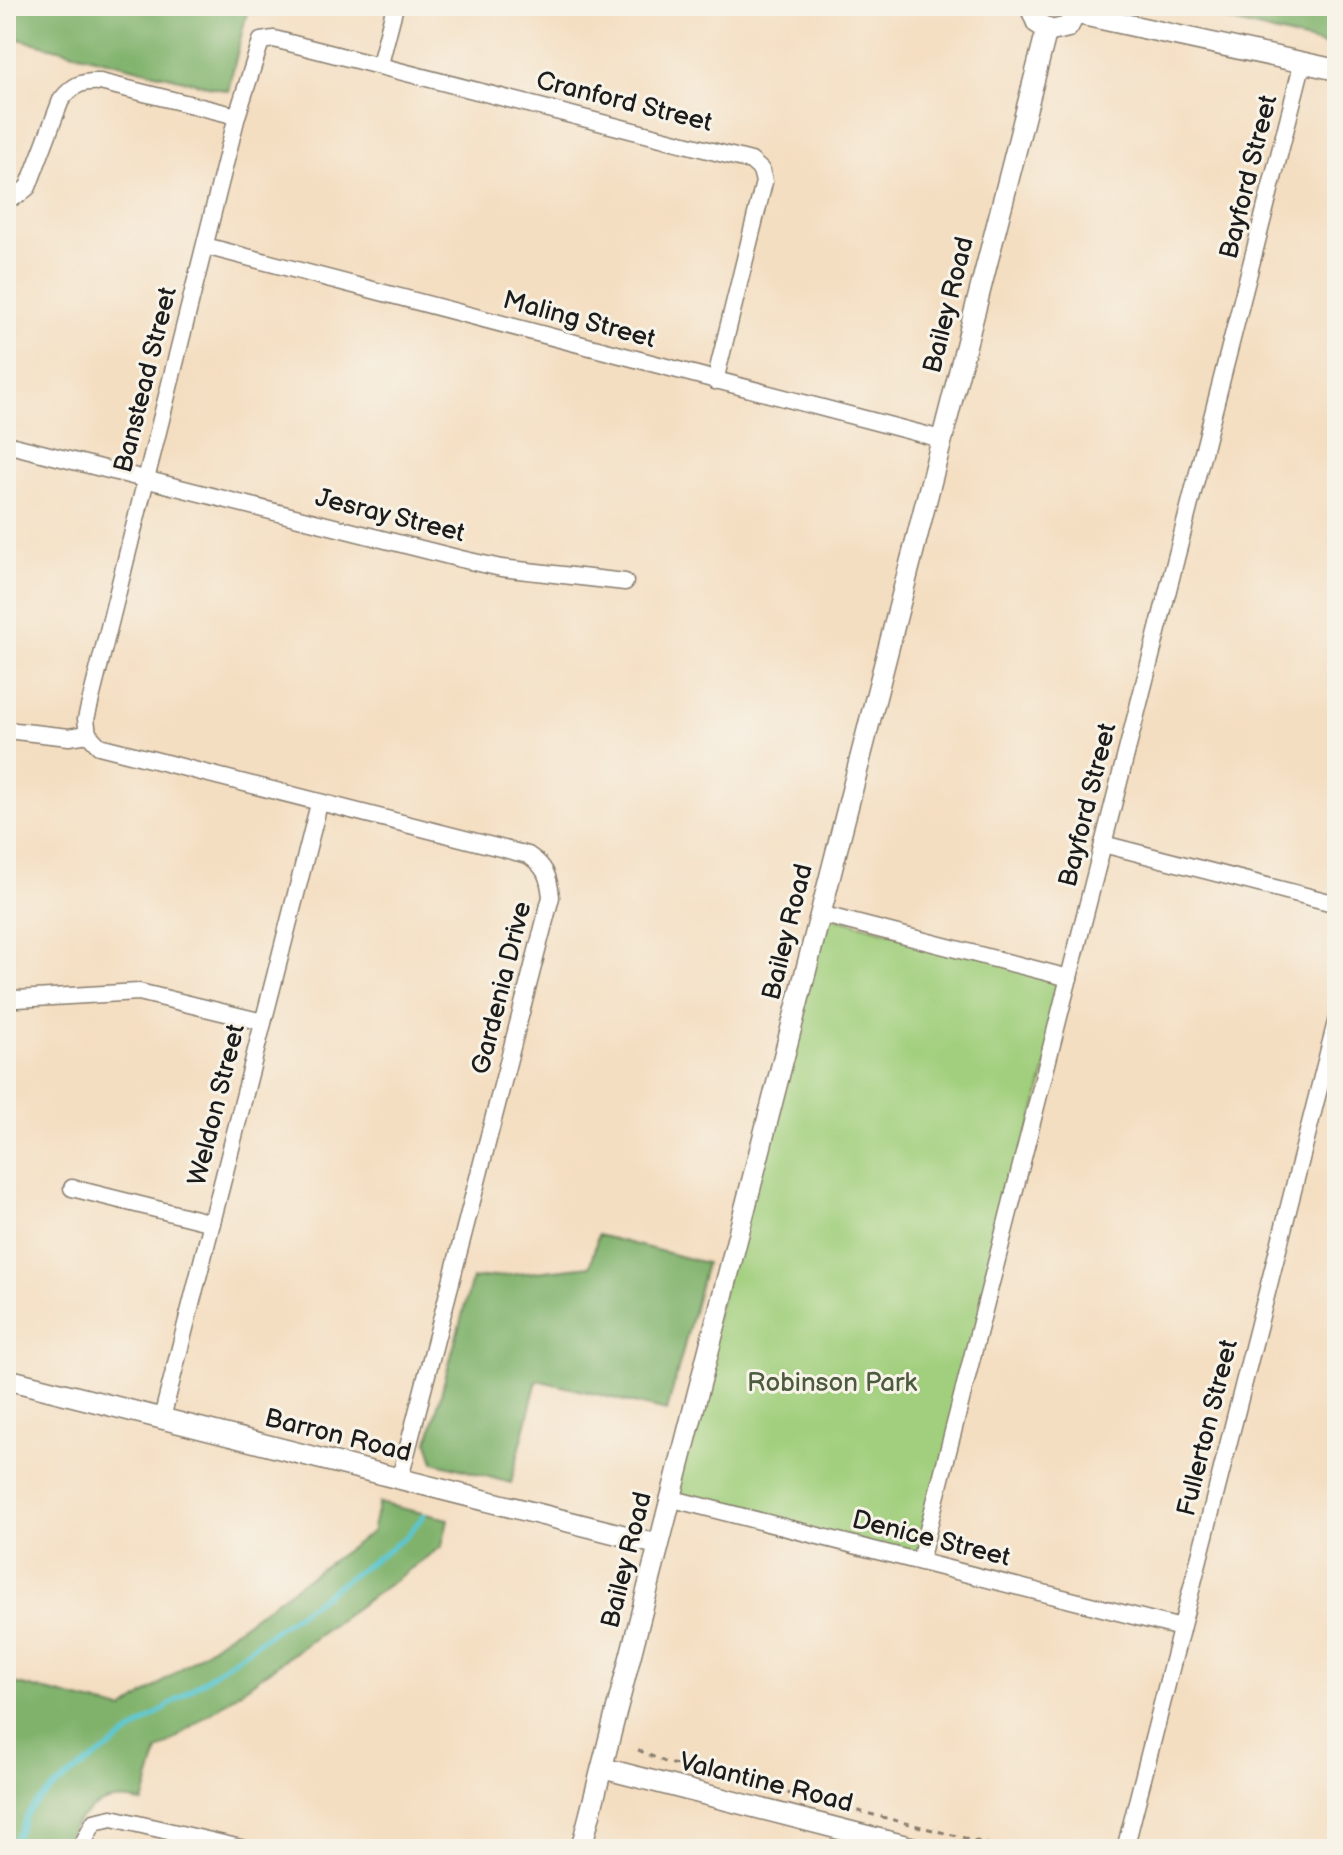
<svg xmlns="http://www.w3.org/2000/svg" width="1343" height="1855" font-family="'Balsamiq Sans',sans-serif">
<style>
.green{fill:#a1cf7d;stroke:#5e764c;stroke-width:2}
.forest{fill:#80b26c;stroke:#4e6744;stroke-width:2}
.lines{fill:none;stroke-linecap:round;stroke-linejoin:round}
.stream{stroke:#59c6d0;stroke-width:5}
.minor-casing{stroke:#887d6e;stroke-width:19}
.tertiary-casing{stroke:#887d6e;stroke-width:23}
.path{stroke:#887d6e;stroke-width:3;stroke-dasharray:6 6;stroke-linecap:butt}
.minor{stroke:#fff;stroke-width:16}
.tertiary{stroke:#fff;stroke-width:20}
.labels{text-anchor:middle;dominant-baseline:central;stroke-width:6;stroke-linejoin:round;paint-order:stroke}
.street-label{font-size:26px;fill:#1c1c1c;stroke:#f7f3e8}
.park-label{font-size:26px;fill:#4b5b3e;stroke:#f7f3e8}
</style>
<rect width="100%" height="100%" fill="#f7f3e8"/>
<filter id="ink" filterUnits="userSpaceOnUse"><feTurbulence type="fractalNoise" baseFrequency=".0125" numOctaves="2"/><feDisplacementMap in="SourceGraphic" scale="16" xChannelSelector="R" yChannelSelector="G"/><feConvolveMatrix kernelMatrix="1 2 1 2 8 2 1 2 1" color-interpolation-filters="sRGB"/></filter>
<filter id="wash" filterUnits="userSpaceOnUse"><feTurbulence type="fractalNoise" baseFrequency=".006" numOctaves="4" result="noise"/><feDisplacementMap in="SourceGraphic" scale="32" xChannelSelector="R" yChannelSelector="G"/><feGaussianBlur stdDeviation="1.8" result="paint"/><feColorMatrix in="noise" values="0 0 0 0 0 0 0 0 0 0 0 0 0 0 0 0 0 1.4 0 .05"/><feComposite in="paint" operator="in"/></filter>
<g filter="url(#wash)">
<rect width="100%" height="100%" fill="#f4dec1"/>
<polygon class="green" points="820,914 1069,978 920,1561 669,1498"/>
<g class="forest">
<polygon points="6,6 262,6 260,14 247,12 228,91 6,36"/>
<polygon points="1170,6 1337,6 1337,48"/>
<polygon points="598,1235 706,1263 667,1411 537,1380 511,1483 434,1462 428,1442 472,1279 590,1266"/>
<path d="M379,1503L448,1519L442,1546L158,1751L143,1803C101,1790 78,1814 60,1849H6V1681L123,1710L372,1532Z"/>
</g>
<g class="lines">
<path class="stream" d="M6,1848C19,1837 20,1829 27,1815C35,1801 49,1792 61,1782L406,1537L424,1515"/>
</g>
</g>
<g filter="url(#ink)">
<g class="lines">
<defs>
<g id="minor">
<polyline points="380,64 395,6"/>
<path d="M6,198L17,196L28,187L61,100C73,85 81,81 100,82L237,116"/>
<polyline points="205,246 941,439"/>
<polyline points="6,444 461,559 501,568 625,582"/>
<path d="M6,730L69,737L88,734L99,746L528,855C545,866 549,876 551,897L400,1478"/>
<polyline points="88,734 86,719 237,116 261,41 274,39 751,161 761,170 764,182 715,381"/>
<polyline points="1103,844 1337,904"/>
<polyline points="820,914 1069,978"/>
<polyline points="6,996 17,999 139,992 263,1022"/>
<polyline points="72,1188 212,1223"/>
<polyline points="162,1418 319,804"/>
<polyline points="669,1498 1181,1628"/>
<polyline points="920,1561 1303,61"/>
<polyline points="80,1849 94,1822 112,1818 245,1849"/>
<polyline points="1125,1849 1337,1018"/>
</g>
<g id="tertiary">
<polyline points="1030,6 1037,23 1051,31 1068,27 1079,6"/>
<polyline points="1078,14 1337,70"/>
<polyline points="6,1379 657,1544"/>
<polyline points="602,1768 918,1849"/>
<polyline points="581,1849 1047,29"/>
</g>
</defs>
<use href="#minor" class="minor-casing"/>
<use href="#tertiary" class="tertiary-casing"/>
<polyline class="path" points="638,1750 665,1762 1008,1849"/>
<use href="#minor" class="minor"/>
<use href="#tertiary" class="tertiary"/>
</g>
</g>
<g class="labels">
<g class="street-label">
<text transform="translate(624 102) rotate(14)">Cranford Street</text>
<text transform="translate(1249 177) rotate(-76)">Bayford Street</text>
<text transform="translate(949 305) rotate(-76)">Bailey Road</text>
<text transform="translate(579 320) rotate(15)">Maling Street</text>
<text transform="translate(146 380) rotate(-76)">Banstead Street</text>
<text transform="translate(390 516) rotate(14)">Jesray Street</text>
<text transform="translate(1088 805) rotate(-76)">Bayford Street</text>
<text transform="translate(788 932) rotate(-76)">Bailey Road</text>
<text transform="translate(502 988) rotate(-76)">Gardenia Drive</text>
<text transform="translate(217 1105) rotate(-76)">Weldon Street</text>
<text transform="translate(1208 1428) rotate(-76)">Fullerton Street</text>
<text transform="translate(338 1436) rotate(14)">Barron Road</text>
<text transform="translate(931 1539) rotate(14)">Denice Street</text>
<text transform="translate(627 1560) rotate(-76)">Bailey Road</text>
<text transform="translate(766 1783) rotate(14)">Valantine Road</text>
</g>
<g class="park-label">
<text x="832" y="1383">Robinson Park</text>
</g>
</g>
<rect width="1343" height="1855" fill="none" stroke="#f7f3e8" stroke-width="32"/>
</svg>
